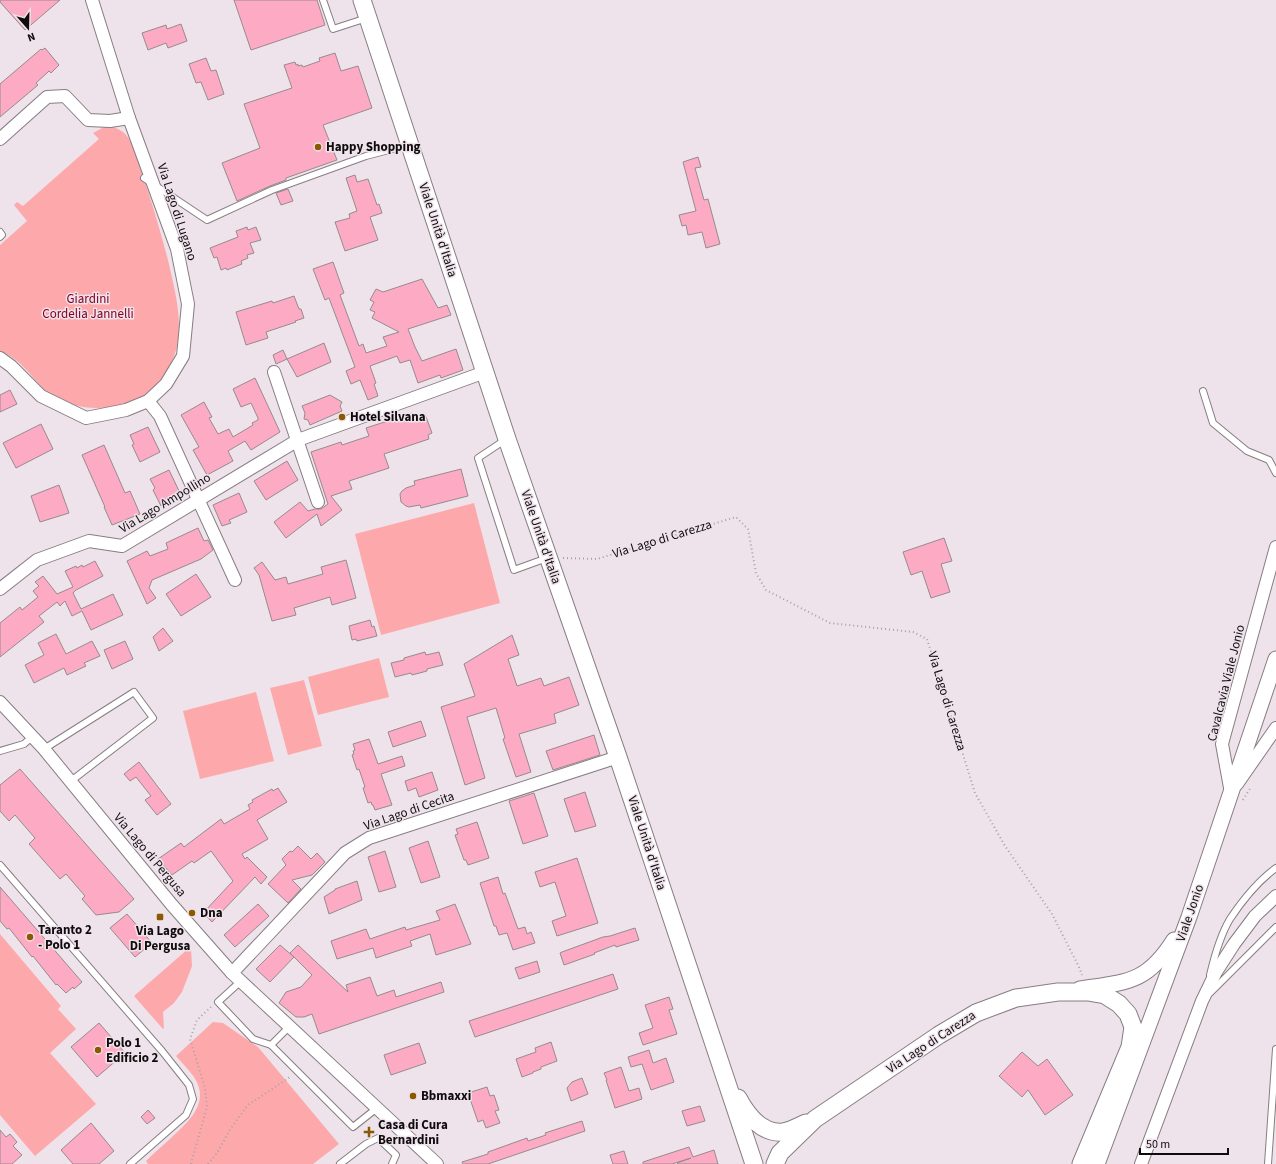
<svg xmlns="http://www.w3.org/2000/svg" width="1276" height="1164" font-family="'Source Sans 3',sans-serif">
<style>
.green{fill:#fda9ac}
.building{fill:#fdaac4;stroke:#968b8e}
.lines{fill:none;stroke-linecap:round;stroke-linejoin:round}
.service-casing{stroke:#877d83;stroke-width:8}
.minor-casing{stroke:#877d83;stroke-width:14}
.tertiary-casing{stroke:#877d83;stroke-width:17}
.secondary-casing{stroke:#877d83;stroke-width:19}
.path{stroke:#a9a0a6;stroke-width:2;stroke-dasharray:1 3;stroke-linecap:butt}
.service{stroke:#fff;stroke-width:6}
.minor{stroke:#fff;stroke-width:12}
.tertiary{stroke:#fff;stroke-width:15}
.secondary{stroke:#fff;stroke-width:17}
.poi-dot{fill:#8b5902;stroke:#eee3ea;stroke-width:1.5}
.labels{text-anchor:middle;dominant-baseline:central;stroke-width:3;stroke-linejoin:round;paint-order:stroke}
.poi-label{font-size:13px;font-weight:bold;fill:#100c0e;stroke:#eee3ea;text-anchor:start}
.street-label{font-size:13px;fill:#100c0e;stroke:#eee3ea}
.park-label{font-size:13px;fill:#870024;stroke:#eee3ea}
</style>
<rect width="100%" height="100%" fill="#eee3ea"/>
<g class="green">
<path d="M110,126C118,128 125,132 129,139C135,149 138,162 142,173C152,202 160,230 168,260C174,287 183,318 177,346C173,366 157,389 139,399C115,412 69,412 47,392C32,378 20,358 0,351V245L27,221L14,205L17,202L23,206L99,139L93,133L104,127Z"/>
<polygon points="474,503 500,603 381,635 355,534"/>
<polygon points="379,658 389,697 318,715 308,677"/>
<polygon points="304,680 322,746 288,755 270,688"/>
<polygon points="256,692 274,761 200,779 183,711"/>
<polygon points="0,934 61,1006 58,1009 76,1029 50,1053 96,1104 35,1156 0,1115"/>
<polygon points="189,948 191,949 192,966 182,992 174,1003 163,1012 164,1028 163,1029 134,996"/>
<path d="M213,1022L223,1023L258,1047L339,1144L313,1164H148L146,1161C154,1153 163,1145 171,1138C188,1122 211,1103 194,1077C189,1070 182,1063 176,1056Z"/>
</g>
<g class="building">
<polygon points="0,0 60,0 25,30 0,2"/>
<polygon points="234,0 317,0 325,25 251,50"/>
<polygon points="181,24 187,41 168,48 166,43 148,50 142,33 166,25 167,29"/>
<polygon points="45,48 59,65 51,73 49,71 36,83 38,85 0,117 0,84 41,49 42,50"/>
<polygon points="335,53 341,71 358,66 372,108 323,125 337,160 286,178 286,180 270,186 237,201 222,163 260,148 244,104 292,88 284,65 295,62 296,65 298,64 298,66 302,65 303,67 320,61 319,58"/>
<polygon points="206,58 211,71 216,70 224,94 208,100 201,82 196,83 189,64"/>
<polygon points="698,157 701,167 695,168 704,200 708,199 720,244 706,248 702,232 688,235 686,225 682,226 679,215 696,211 683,162"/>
<polygon points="355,175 357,182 368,179 377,205 379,204 382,213 370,217 378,240 345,251 335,222 350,218 349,214 357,211 346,178"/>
<polygon points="288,189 293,201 281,205 276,193"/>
<polygon points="247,227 248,230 256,227 261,240 250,243 254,253 247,255 248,258 241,261 242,264 227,270 226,268 221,270 217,257 214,258 210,248 238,237 236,231"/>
<polygon points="333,262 344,293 340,295 359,346 363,344 366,353 387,346 383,337 399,332 372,318 375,312 370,310 374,302 370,300 376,289 383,292 422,279 438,308 447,305 451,315 408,329 415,347 422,361 456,349 463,370 441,378 440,375 418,383 410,360 400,363 397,356 370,366 376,383 374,384 378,396 368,400 360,380 351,384 346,371 355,367 329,298 325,300 313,269"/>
<polygon points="294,296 299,309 301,309 304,318 295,321 296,322 266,332 268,338 246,345 236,312 272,301 273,303"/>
<polygon points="324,343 331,362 297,377 287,359"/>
<polygon points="283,350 287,359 276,364 273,355"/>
<polygon points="255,378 280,432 251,450 245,441 228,451 233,461 207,475 193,450 199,447 181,415 204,402 212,417 209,418 218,434 229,429 233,437 253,425 252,423 258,420 258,418 251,403 241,407 233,389"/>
<polygon points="10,390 17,404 0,412 0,395"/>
<polygon points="330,395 342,402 340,406 342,411 310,425 308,420 304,419 305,413 302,406"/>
<polygon points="412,413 413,418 425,414 432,433 428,435 429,439 384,454 389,468 349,481 352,489 331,496 342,510 321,526 317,514 286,538 274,522 300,502 308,511 315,509 321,509 328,504 311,452 341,442 342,445 369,436 366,428"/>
<polygon points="41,424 53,449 16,468 3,443"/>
<polygon points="148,427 160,452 140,462 132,445 134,444 130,435"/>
<polygon points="104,445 125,493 130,491 140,514 112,525 104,507 105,507 82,455"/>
<polygon points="287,461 298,480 266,500 254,481"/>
<polygon points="461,469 468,496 421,508 420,505 409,507 406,506 401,502 400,494 402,491 406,488 415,485 414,481"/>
<polygon points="169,470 181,495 161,506 153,490 155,488 150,479"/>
<polygon points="59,485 69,513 40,522 31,496"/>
<polygon points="239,493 247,512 229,520 231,523 222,526 213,505"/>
<polygon points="198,528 204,541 208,540 213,550 201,559 152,580 149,588 156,598 147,604 127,561 147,551 150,556 168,549 166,543"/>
<polygon points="944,538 952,561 941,564 950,592 931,598 922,571 911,575 903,552"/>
<polygon points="346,560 356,598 332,605 330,597 294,608 296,615 272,621 259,575 254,568 262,562 275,580 286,577 288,584 323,574 321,567"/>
<polygon points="95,561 103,576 76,590 73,593 81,609 113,594 123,615 91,630 82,611 72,616 65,601 60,606 57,602 39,616 44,622 0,657 0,623 20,607 22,610 38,597 33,591 39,586 35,582 43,576 57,594 73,587 65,571 76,566 77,568 82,565 83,567"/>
<polygon points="196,574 211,597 181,616 166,594"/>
<polygon points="370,620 372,627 374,626 377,636 357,641 356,639 352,640 349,626"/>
<polygon points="163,628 173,641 159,651 153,637"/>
<polygon points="56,634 66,654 92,641 100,656 84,663 86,666 67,675 64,668 34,683 25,665 44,655 38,643"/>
<polygon points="512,635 519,655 508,659 517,686 541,678 544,686 569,677 579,705 554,714 556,723 519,734 531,772 516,777 503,739 505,738 496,708 467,717 485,778 465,785 441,707 475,696 464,664"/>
<polygon points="125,641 133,659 112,669 104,650"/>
<polygon points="425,652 426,655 439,652 443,665 427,669 427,671 412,675 411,673 395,677 391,663 404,660 404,658"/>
<polygon points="421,721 426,736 393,747 388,732"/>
<polygon points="594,735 600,755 553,770 546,751"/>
<polygon points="369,739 378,764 402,756 405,766 381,774 392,805 375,810 373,805 372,805 371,802 368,803 363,788 365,787 359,769 357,770 352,755 354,754 353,751 355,750 353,744"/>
<polygon points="139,762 171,804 157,815 145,800 151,796 136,777 130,781 124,774"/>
<polygon points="20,769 134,899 119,912 96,915 82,899 85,896 66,874 60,879 29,844 35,838 15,815 9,821 0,811 0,785"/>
<polygon points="432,772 438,790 419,797 416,788 408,791 405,781"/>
<polygon points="278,788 287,802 257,820 268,839 242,854 245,859 247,857 267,877 261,884 255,877 212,922 203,913 233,881 211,851 194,863 192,861 172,875 158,859 181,843 184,847 221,819 224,824 250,809 248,805 253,802 252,800 272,789 273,791"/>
<polygon points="585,792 596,826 575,832 564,799"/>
<polygon points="534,793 548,836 523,844 509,801"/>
<polygon points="477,822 489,858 468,865 466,860 464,860 455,835 458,834 456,829"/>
<polygon points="428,841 440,877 421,883 409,848"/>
<polygon points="298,846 311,859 317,853 325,862 312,875 292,880 301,889 288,903 268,884 286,865 282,859 290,851 292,852"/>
<polygon points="385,851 396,887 379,892 368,857"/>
<polygon points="577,858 598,923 557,936 552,921 566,916 555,882 540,887 535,872"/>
<polygon points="498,877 503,894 505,893 518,929 525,927 527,934 531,932 535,943 513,950 507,933 499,935 496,926 494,926 480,883"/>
<polygon points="357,881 362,900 329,914 324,897 335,890 335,889"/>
<polygon points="0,887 82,982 74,989 73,987 66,993 57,984 56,985 33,956 32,957 9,928 7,929 0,921"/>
<polygon points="258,904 269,916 235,947 224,935"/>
<polygon points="455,904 471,944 436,955 430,934 410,941 412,946 376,958 373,948 337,959 331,941 366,929 370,939 405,927 406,930 440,920 436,911"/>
<polygon points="127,914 152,943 135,957 110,928"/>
<polygon points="635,928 639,940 616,947 615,945 594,953 595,954 564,965 560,953 562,952 603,937 610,936"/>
<polygon points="280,945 294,957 270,982 256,969"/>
<polygon points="298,945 348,992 346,985 370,977 377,996 394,990 396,997 441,982 444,992 319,1034 312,1014 304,1017 296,1017 279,1003 286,992 301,987 312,975 290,953"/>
<polygon points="537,961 540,972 519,979 515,968"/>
<polygon points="613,974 618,989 475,1037 469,1021"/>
<polygon points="669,997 673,1009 669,1010 677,1034 643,1045 639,1033 653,1028 645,1005"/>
<polygon points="99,1023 125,1053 97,1077 71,1047"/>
<polygon points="551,1042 557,1061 541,1067 541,1069 533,1072 533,1073 522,1077 516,1059 536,1052 535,1048"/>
<polygon points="419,1043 426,1063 391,1075 384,1055"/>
<polygon points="649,1050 653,1063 666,1058 674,1082 651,1090 642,1064 631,1067 628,1057"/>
<polygon points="1022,1052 1038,1066 1047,1059 1073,1095 1045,1115 1028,1090 1022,1097 999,1076"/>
<polygon points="621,1067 629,1091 639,1088 642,1099 615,1108 606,1080 607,1080 604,1073"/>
<polygon points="582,1078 588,1094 571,1101 567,1088 572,1082"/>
<polygon points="487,1087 490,1096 494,1095 499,1110 495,1111 500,1123 486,1128 483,1120 478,1122 468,1093"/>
<polygon points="700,1106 705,1121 687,1126 682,1111"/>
<polygon points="148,1110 155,1118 147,1124 141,1117"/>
<polygon points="582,1121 585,1131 488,1164 463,1164 462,1162 488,1154 488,1152 527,1138 528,1141 546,1135 545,1133"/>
<polygon points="91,1123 114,1151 99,1164 73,1164 61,1150"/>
<polygon points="0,1130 6,1137 10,1134 17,1142 13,1146 22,1155 12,1164 0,1164"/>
<polygon points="689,1147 693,1157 714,1150 718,1164 678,1164 677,1163 691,1158 672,1164 643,1164 643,1162"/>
<polygon points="624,1151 628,1164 613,1164 610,1155"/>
</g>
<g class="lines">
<defs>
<g id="service">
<polyline points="323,0 333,29 367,18"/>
<polyline points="144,178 207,220 272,190 366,156 408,145"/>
<polyline points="0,232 2,235 0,237"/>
<polyline points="1203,391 1213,423 1247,451 1269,460 1276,473"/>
<polyline points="505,440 478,458 514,570 547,558"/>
<polyline points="44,749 134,692 153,718 71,781"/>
<polyline points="0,751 24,744 33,736"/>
<polyline points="0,865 162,1051 189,1085 193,1099 186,1115 130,1164"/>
<path d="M1210,975C1214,958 1221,934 1230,919C1242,901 1258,881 1276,868"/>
<polyline points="241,981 218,1002 253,1039 271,1045 353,1127 377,1108"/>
<polyline points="1210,993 1276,927"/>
<polyline points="271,1045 290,1026"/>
<polyline points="340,1164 366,1144 378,1138 396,1155 392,1164"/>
<polyline points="1268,1164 1276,1049"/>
</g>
<g id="minor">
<polyline points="0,139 47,97 65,96 88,120 110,121 129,118"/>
<polyline points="0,358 11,366 41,396 86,418 126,410 148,401 166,384 183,356 188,304 177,249 129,118 92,0"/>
<polyline points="274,372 318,502"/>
<polyline points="148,401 160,416 235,580"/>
<polyline points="0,589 37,560 89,541 122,546 298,440 485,372"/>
<polyline points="0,702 44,749 172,905 232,973 437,1164"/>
<polyline points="1237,784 1276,728"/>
<polyline points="1231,793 1222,744 1276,547"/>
<polyline points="232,973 345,853 369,838 618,757"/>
<polyline points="1141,1164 1202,1001 1216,972 1234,944 1255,916 1276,896"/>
</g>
<g id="tertiary">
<path d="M1080,989C1127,982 1147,983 1174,940"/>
<polyline points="1097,1164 1189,917 1276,659"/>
</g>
<g id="secondary">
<polyline points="362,0 507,439 618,757 754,1164"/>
<path d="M738,1098C747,1115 762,1134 783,1132C790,1131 799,1126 806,1123"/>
<polyline points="775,1164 780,1153 815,1119 939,1035 976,1013 1016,998 1058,992 1088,992 1105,995 1119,1004 1128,1014 1133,1027 1130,1047 1081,1164"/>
</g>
</defs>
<use href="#service" class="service-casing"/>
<use href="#minor" class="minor-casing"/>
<use href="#tertiary" class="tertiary-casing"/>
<use href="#secondary" class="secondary-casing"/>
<g class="path">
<polyline points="563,558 597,559 736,517 748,529 756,573 766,590 830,623 913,632 927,639 975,793 1005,846 1052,914 1079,967 1082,975"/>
<polyline points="1243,800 1251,787"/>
<polyline points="191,1164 207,1107 205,1088 190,1039 197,1020 211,1007"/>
<polyline points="208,1164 217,1153 231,1128 248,1105 290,1077"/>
</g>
<use href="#service" class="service"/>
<use href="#minor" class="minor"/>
<use href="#tertiary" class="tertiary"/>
<use href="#secondary" class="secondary"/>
</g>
<g class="poi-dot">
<circle cx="318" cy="147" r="4"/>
<circle cx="342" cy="417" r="4"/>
<circle cx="192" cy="913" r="4"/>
<rect x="156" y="913" width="8" height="8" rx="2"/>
<circle cx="30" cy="937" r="4"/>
<circle cx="98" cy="1050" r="4"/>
<circle cx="413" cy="1096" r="4"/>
<path d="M367 1126h4v4h4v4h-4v4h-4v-4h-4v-4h4z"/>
</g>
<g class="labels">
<g class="poi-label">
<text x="326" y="147">Happy Shopping</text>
<text x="350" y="417">Hotel Silvana</text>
<text x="200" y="913">Dna</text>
<text x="38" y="930">Taranto 2<tspan x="38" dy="15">- Polo 1</tspan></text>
<text x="160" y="931" text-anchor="middle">Via Lago<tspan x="160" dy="15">Di Pergusa</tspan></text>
<text x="106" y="1043">Polo 1<tspan x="106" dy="15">Edificio 2</tspan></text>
<text x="421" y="1096">Bbmaxxi</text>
<text x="378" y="1125">Casa di Cura<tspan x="378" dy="15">Bernardini</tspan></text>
</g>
<g class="street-label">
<text transform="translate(177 212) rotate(72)">Via Lago di Lugano</text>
<text transform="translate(438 230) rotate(72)">Viale Unità d'Italia</text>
<text transform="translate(165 503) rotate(-31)">Via Lago Ampollino</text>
<text transform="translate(541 537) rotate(71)">Viale Unità d'Italia</text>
<text transform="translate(662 539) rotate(-17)">Via Lago di Carezza</text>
<text transform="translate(1226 683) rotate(-76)">Cavalcavia Viale Jonio</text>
<text transform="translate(947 701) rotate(73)">Via Lago di Carezza</text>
<text transform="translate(409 811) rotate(-19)">Via Lago di Cecita</text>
<text transform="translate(647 843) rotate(72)">Viale Unità d'Italia</text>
<text transform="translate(150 855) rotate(50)">Via Lago di Pergusa</text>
<text transform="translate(1190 913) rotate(-71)">Viale Jonio</text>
<text transform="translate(931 1042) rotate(-33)">Via Lago di Carezza</text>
</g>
<g class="park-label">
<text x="88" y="299">Giardini<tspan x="88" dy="15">Cordelia Jannelli</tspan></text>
</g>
</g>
<g transform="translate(28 28) rotate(160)" stroke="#eee3ea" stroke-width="3" paint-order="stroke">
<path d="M0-3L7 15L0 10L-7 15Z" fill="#100c0e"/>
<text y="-6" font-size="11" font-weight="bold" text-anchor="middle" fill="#100c0e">N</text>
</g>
<path d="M1140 1148v6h88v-6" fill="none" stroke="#100c0e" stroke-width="2"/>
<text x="1146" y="1148" font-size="12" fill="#100c0e" stroke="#eee3ea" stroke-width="3" paint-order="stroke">50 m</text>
</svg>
